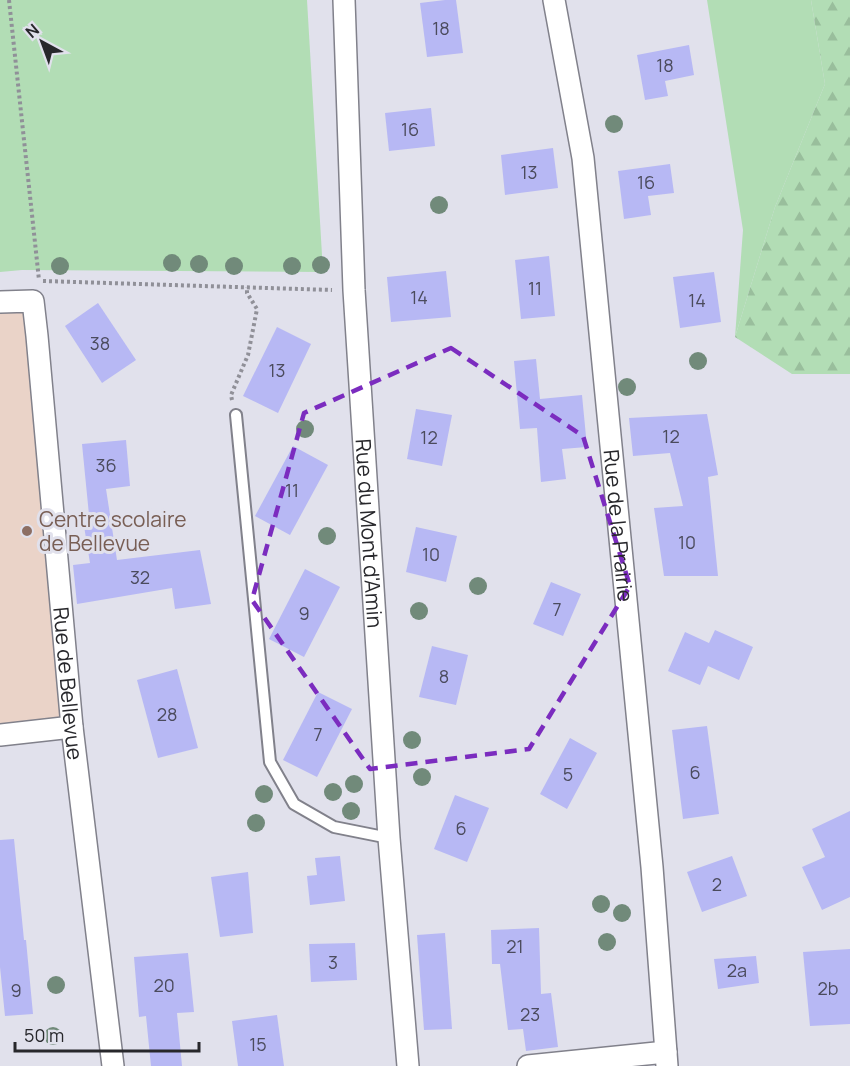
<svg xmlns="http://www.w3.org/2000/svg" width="850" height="1066" font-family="Manrope,sans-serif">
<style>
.education{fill:#ead3c8}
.grass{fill:#b2ddb5}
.forest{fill:url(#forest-firs)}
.building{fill:#b7b8f4}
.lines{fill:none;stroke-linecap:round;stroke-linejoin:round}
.service-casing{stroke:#81818b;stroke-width:14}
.minor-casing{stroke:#81818b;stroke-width:24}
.path{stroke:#909098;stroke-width:4;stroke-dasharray:3 3;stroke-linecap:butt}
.service{stroke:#fff;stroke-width:10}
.minor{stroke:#fff;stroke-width:21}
.tree{fill:#718a7a}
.marked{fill:none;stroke:#7b2cbf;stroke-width:4.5;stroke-dasharray:12 8;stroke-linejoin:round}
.education-dot{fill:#8d6e63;stroke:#e1e1ec;stroke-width:2}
.labels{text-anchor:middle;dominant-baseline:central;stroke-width:6;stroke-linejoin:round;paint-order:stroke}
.number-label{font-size:18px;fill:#4b4b5d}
.education-label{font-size:21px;fill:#785e54;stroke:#e1e1ec;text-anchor:start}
.street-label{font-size:21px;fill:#27272b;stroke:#e1e1ec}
</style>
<defs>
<pattern id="forest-firs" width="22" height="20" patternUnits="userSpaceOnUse" patternTransform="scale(1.5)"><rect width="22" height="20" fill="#b2ddb5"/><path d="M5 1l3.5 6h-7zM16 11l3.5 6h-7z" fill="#99be9c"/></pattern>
</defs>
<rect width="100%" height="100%" fill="#e1e1ec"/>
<polygon class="education" points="33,301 72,727 0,735 0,302"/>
<g class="grass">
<polygon points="0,0 307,0 323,272 22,270 0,272"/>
<polygon points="707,0 811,0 825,84 775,207 735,337 743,230"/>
</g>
<polygon class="forest" points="811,0 850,0 850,374 792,374 735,337 775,207 825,84"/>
<g class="building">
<polygon points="445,0 456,0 463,53 427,57 420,3"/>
<polygon points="689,45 694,75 665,81 668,96 645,100 637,55"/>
<polygon points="431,108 435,146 389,151 385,113"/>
<polygon points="553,148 558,188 505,195 501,155"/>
<polygon points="670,164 674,193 648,196 651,215 624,219 618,171"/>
<polygon points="549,256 555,316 521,319 515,260"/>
<polygon points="446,271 451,317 391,322 387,277"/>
<polygon points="714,272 721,322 680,328 673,277"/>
<polygon points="98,303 136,360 102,383 65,326"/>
<polygon points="277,327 311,344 278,413 243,396"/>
<polygon points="536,359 540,399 582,395 587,447 562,449 566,479 541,482 537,428 520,429 514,361"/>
<polygon points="416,409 452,415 442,466 407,459"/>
<polygon points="707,414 718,475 708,477 718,576 664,576 654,508 683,506 670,453 633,456 629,418"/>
<polygon points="126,440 130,486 106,489 117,560 200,550 211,604 175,609 172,588 77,604 73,565 90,563 84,526 90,525 82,444"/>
<polygon points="293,446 328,465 290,535 255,516"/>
<polygon points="416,527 457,536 446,582 406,572"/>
<polygon points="305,569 340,587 304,657 269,639"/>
<polygon points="551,582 581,594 563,636 533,624"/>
<polygon points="715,630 753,647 739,680 708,666 700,685 668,671 685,632 709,643"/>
<polygon points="432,646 468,655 456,705 419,697"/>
<polygon points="177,669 198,748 158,758 137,680"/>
<polygon points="318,692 352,709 317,777 283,760"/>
<polygon points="707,726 719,814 683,819 672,730"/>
<polygon points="570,738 597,753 567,809 540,794"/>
<polygon points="455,795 489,808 467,862 434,849"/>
<polygon points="850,811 850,897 822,910 802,867 825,857 812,829"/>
<polygon points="14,839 24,940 26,940 33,1014 5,1016 0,967 0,840"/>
<polygon points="340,856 345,901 310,905 307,876 317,875 315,858"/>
<polygon points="732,856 747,896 702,912 687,872"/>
<polygon points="248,872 253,933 220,937 211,877"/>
<polygon points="539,928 541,994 551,993 558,1047 526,1051 523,1029 508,1030 500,964 492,964 491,930"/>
<polygon points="445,933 452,1029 424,1030 417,935"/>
<polygon points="355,943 357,980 311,982 309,944"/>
<polygon points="850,949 850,1024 810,1026 803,952"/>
<polygon points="188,953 194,1012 177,1013 182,1066 151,1066 146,1016 139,1017 134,957"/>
<polygon points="756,956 759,983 718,989 714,959"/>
<polygon points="277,1015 284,1066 238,1066 232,1021"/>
</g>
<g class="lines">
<defs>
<polyline id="service" points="236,415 270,762 294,804 334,827 389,838"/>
<g id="minor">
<path id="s1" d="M344,0L354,290L389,838L408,1066"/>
<path id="s2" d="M554,0L583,158L652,867L667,1066"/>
<path id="s3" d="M0,302L33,301L37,336L72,727L113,1066"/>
<polyline points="0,735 72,727"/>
<polyline points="528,1066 666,1052"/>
</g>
</defs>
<use href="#service" class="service-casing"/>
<use href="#minor" class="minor-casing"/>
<g class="path">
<polyline points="9,0 39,280"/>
<polyline points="43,281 332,290"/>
<polyline points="232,400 231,395 248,355 257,309 247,293 247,287"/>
</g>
<use href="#service" class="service"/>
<use href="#minor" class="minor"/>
</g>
<g class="tree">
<circle cx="614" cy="124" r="9"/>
<circle cx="439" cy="205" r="9"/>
<circle cx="172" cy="263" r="9"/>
<circle cx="199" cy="264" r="9"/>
<circle cx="321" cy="265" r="9"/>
<circle cx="60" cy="266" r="9"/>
<circle cx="234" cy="266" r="9"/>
<circle cx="292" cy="266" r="9"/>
<circle cx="698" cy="361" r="9"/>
<circle cx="627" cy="387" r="9"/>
<circle cx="305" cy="429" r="9"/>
<circle cx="327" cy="536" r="9"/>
<circle cx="478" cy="586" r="9"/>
<circle cx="419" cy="611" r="9"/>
<circle cx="412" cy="740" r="9"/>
<circle cx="422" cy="777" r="9"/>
<circle cx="354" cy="784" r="9"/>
<circle cx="333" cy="792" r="9"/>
<circle cx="264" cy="794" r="9"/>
<circle cx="351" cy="811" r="9"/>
<circle cx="256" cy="823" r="9"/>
<circle cx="601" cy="904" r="9"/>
<circle cx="622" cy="913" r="9"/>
<circle cx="607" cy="942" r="9"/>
<circle cx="56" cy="985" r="9"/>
<circle cx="53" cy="1036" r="9"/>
</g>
<path class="marked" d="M451,348L583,436L630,586L529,749L370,769L252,600L304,413Z"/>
<circle class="education-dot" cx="27" cy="531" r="6"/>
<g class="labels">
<g class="number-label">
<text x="441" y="28">18</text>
<text x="665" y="65">18</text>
<text x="410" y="129">16</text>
<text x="529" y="172">13</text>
<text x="646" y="182">16</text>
<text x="535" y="288">11</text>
<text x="419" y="297">14</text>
<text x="697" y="300">14</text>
<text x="100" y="343">38</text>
<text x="277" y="370">13</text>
<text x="671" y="436">12</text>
<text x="429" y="437">12</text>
<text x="106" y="465">36</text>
<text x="292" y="490">11</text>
<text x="687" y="542">10</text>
<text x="431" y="554">10</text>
<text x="140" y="577">32</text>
<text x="557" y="609">7</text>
<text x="304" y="613">9</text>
<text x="444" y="676">8</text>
<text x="167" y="714">28</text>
<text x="318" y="734">7</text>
<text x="695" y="772">6</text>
<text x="568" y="774">5</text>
<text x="461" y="828">6</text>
<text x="717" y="884">2</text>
<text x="515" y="946">21</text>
<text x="333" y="962">3</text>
<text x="737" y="970">2a</text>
<text x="164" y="985">20</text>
<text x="828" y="988">2b</text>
<text x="16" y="990">9</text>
<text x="530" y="1014">23</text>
<text x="258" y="1044">15</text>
</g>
<g class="education-label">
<text x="39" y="519">Centre scolaire<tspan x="39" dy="24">de Bellevue</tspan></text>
</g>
<g class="street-label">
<text stroke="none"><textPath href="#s2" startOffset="530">Rue de la Prairie</textPath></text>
<text stroke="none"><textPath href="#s1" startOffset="534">Rue du Mont d'Amin</textPath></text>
<text stroke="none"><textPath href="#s3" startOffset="417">Rue de Bellevue</textPath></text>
</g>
</g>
<g transform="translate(42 42) rotate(319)" stroke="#e1e1ec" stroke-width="4.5" paint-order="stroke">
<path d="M0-4.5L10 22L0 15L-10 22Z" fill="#27272b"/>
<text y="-9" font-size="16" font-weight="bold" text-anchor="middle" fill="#27272b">N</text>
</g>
<path d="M15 1042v9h184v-9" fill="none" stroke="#27272b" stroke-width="3"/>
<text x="24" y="1042" font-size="18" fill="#27272b" stroke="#e1e1ec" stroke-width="4.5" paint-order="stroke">50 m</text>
</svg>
